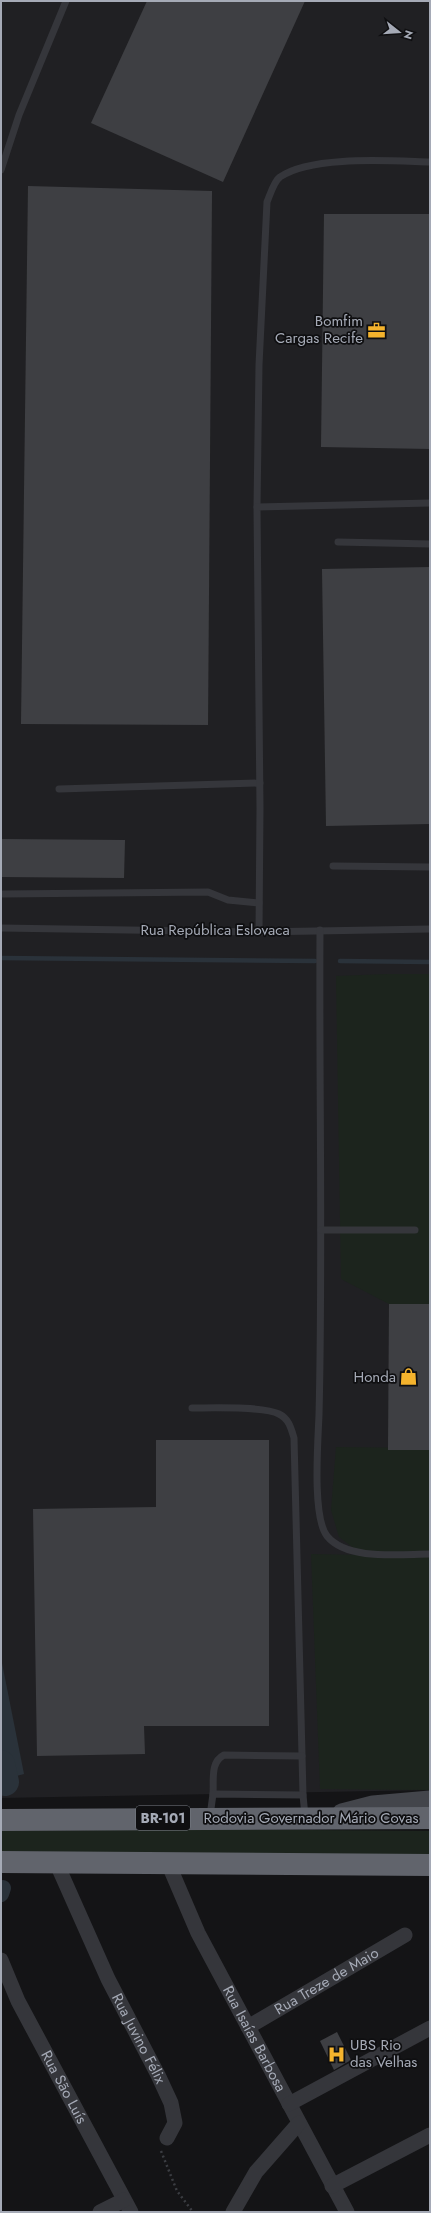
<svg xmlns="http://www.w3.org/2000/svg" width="431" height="2213" font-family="Jost,sans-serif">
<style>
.built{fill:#202023}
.green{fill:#1c241d}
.water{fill:#2a323a}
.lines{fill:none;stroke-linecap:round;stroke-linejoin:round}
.stream{stroke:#2a323a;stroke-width:4.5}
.canal{stroke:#2a323a;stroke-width:16}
.river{stroke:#2a323a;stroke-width:28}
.building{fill:#3e3f43}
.path{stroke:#3b3d42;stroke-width:2.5;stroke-dasharray:2 3;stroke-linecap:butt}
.lane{stroke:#35363b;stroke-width:7}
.street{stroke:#35363b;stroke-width:15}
.secondary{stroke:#43454b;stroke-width:21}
.highway{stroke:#61646c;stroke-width:22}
.labels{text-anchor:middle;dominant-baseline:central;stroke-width:3.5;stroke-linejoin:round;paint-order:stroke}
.shield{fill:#0f0f11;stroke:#787c84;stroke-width:1}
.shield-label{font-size:14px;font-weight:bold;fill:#a5aab6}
.poi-label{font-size:15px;fill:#a5aab6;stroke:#0f0f11;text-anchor:end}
.street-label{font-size:15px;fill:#a5aab6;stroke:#0f0f11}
</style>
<rect width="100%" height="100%" fill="#141416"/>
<polygon class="built" points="3,1 430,1 430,1790 1,1798 1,6"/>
<g class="green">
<polygon points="387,974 430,974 430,1304 389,1304 341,1279 336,976"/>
<polygon points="336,1447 430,1448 430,1790 320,1789 311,1554 363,1555 339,1537 331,1510"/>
<polygon points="207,1829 430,1831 430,1860 1,1851 1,1831"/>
</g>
<polygon class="water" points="1,1658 24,1774 1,1780"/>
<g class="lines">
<g class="stream">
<polyline points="1,958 315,961"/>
<polyline points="340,961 430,962"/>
</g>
<polyline class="canal" points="1,1894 3,1888"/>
<polyline class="river" points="1,1764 5,1782"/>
</g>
<g class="building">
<polygon points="147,1 305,1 223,182 91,123"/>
<polygon points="28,186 212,191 208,725 21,724"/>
<polygon points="324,214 430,214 430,449 321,447"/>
<polygon points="430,567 430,824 326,826 322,569"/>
<polygon points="1,839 125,840 124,878 1,877"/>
<polygon points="389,1304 430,1304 430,1450 388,1450"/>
<polygon points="156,1440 269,1440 269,1726 144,1726 145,1754 37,1756 33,1509 156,1507"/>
<polygon points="337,2032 351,2060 334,2070 320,2041"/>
</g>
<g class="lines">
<polyline class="path" points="161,2151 177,2191 193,2212"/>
<g class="lane">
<polyline points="1,170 19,115 66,1"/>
<path d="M257,507L259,365L267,202C270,195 274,181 280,177C311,155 392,161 430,162"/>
<polyline points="338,542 430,544"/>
<polyline points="59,789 260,783"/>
<polyline points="333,866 430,867"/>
<polyline points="3,894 208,892 228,900 259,903"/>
<polyline points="1,928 259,932 430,929"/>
<path d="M320,930C319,1092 323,1254 319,1415C318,1441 312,1517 327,1536C347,1561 401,1554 430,1554"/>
<polyline points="259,932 260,808 257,507 430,503"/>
<polyline points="321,1230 415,1230"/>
<path d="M192,1408C212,1408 263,1406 279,1414C289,1419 291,1428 294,1438L303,1795"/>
<path d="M213,1794C214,1780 210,1762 224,1755L302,1756"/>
<polyline points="210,1816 213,1794 303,1795 305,1816"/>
</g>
<g class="street">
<path id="s1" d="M56,1862L108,1979L158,2075L171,2103L175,2123L167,2138"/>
<path id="s2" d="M168,1863L198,1933L347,2212"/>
<path id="s3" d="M1,1960L18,2001L131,2212"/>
<path id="s4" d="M248,2027L405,1935"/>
<polyline points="289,2104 430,2028"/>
<polyline points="332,2186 430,2135"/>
<polyline points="100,2212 124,2200"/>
<polyline points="233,2212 256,2172 299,2123"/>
</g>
<polyline class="secondary" points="342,1814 373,1806 430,1801"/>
<g class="highway">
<polyline points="1,1820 430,1818"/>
<polyline points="1,1862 430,1865"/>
</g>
</g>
<defs>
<symbol id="office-bare" viewBox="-9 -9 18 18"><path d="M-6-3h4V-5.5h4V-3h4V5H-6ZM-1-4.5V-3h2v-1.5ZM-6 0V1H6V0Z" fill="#f4b32d" stroke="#0f0f11" stroke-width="2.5" paint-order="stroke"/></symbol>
<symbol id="shop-bare" viewBox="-9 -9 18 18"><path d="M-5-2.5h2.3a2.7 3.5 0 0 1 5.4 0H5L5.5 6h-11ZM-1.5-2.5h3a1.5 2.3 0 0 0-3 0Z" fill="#f4b32d" stroke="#0f0f11" stroke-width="2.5" paint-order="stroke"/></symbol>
<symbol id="hospital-bare" viewBox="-9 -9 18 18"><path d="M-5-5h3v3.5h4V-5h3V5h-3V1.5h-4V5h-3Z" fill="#f4b32d" stroke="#0f0f11" stroke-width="2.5" paint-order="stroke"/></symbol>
</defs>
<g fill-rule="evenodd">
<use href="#office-bare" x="364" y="318" width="25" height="25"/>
<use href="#shop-bare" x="396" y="1364" width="25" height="25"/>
<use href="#hospital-bare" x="324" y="2042" width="25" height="25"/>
</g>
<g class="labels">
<rect class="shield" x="136" y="1806" width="54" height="24" rx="3"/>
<g class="shield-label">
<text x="163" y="1818">BR-101</text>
</g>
<g class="poi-label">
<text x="363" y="321">Bomfim<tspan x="363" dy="17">Cargas Recife</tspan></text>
<text x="396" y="1377">Honda</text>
<text x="350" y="2045" text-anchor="start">UBS Rio<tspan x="350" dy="17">das Velhas</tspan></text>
</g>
<g class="street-label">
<text x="215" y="930">Rua República Eslovaca</text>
<text x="311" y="1818">Rodovia Governador Mário Covas</text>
<text stroke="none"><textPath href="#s4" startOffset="91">Rua Treze de Maio</textPath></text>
<text stroke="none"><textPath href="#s1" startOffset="195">Rua Juvino Félix</textPath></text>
<text stroke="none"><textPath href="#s2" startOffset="196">Rua Isaías Barbosa</textPath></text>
<text stroke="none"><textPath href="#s3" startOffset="142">Rua São Luís</textPath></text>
</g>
</g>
<rect width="431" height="2213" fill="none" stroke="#a5aab6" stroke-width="4"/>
<g transform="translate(399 32) rotate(107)" stroke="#0f0f11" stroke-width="3" paint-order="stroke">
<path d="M0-3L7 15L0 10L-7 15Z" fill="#a5aab6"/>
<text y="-6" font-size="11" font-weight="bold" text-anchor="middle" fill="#a5aab6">N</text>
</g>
</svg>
